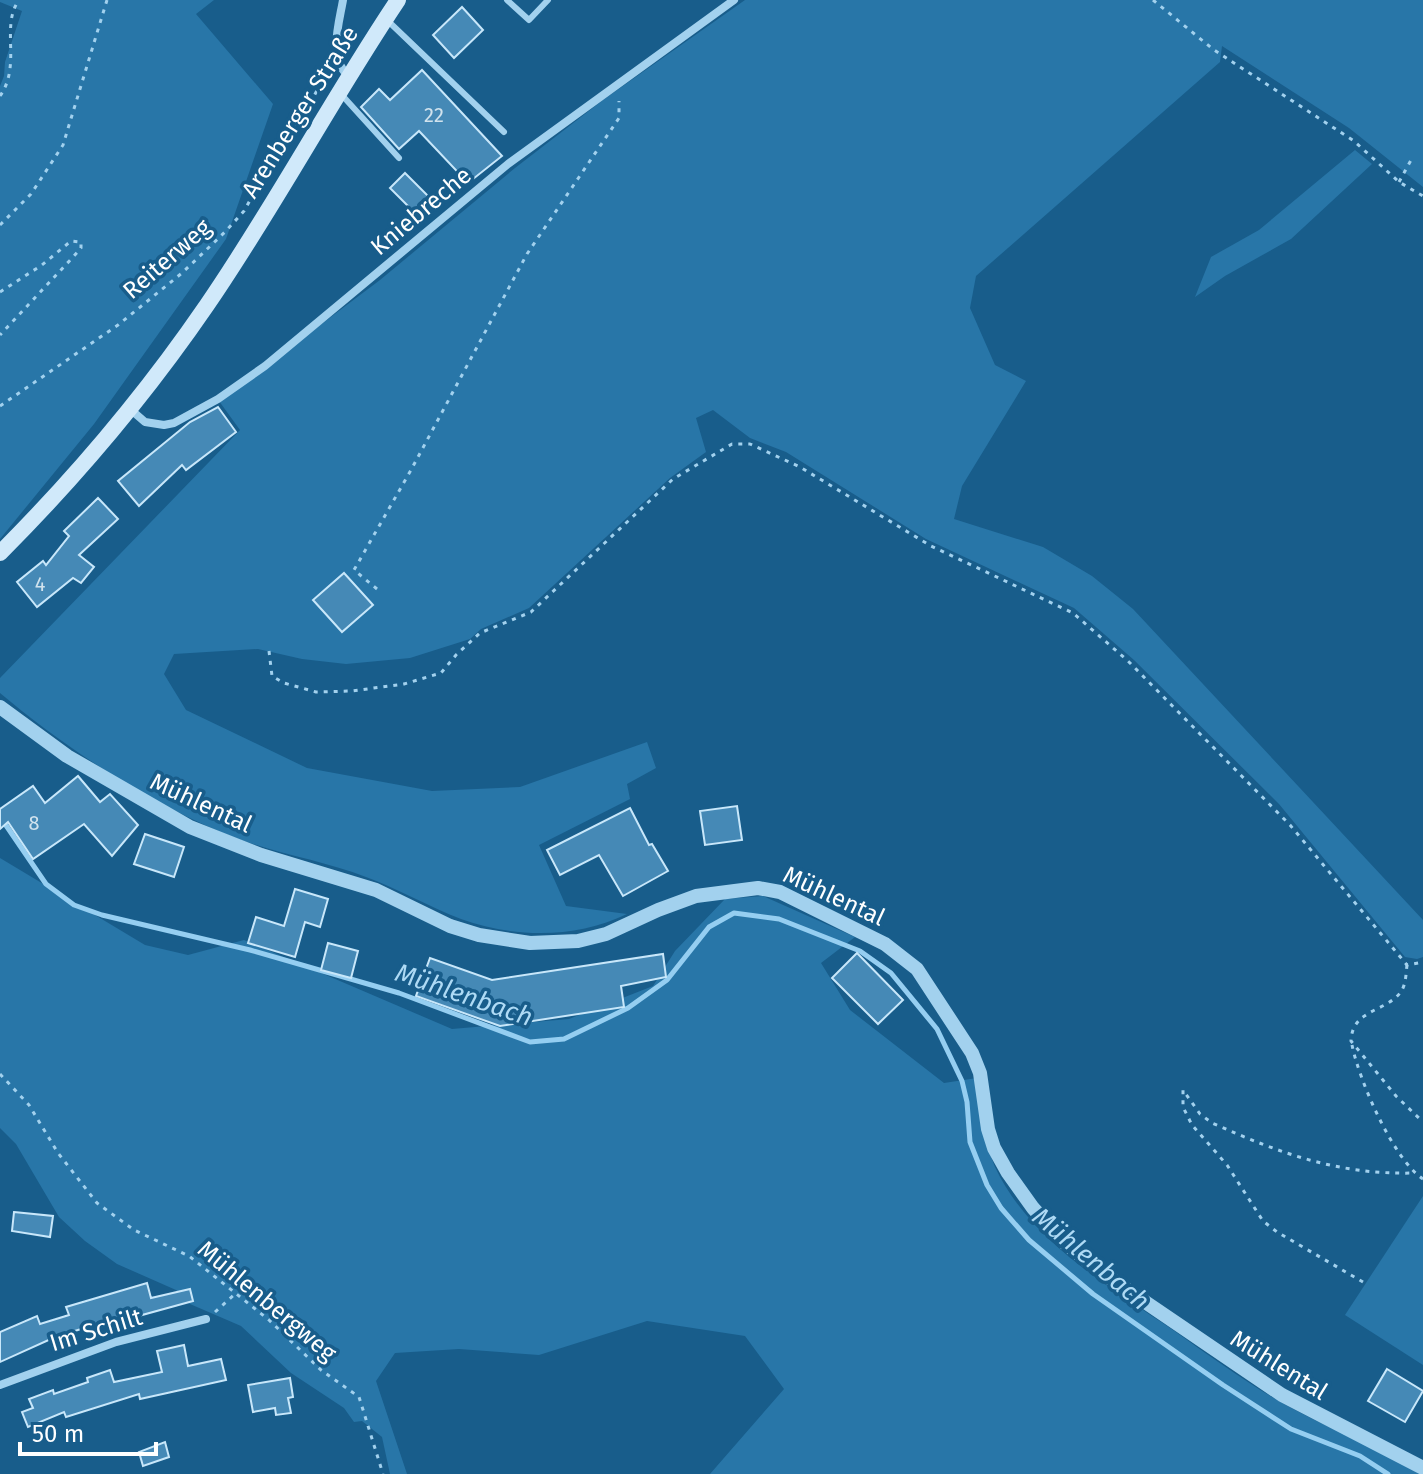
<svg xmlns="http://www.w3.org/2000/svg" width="1423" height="1474" font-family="'Fira Sans',sans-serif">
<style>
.green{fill:#2876a8}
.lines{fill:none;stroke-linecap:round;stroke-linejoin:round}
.stream{stroke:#95cef1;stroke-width:5}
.building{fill:#4589b6;stroke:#c8e7fa;stroke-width:2}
.path{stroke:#a2d1ee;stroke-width:3;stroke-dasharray:4 6;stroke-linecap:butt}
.service{stroke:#a2d1ee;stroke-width:6}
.minor{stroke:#a2d1ee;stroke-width:8}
.tertiary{stroke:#a2d1ee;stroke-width:14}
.secondary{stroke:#d0e9fa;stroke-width:16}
.labels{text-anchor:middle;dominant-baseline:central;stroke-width:7;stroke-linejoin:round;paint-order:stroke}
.number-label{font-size:20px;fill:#d0e2ed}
.street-label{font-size:24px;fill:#fff;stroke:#185d8b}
.water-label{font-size:26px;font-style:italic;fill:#aedaf5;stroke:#185d8b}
</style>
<rect width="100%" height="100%" fill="#185d8b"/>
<g class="green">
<polygon points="0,0 214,0 196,14 273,104 226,239 94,424 0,539 0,86 4,76 5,62 22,11 0,2"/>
<path d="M745,0H1423V187L1349,128L1222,46L1220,62L976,276L970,308L995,365L1026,381L962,486L954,519L1043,547L1092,576L1133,609L1423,920V957L1417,959L1405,957L1279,804L1134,660L1074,608L926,539L786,452L750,438L713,410L696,418L706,452L670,478L529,608L481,629L470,639L410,658L346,664L302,659L258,649L174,654L164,674L186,710L307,768L432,791L520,787L647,742L656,768L627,784L630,799L539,845L566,906L627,914C575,939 515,938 461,919C429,907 399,889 366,877C327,862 284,855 244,841C159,810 69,751 0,693V678L240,430L219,401L380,280L515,168L603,100Z"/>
<polygon points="1355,150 1372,164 1291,239 1225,276 1195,297 1211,257 1259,230"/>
<path d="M0,858L145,945L188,955L244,940L452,1029L569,1019L653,986L675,951L725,899L763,896L855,937L821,963L850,1010L944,1083L977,1078C981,1107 983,1140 995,1167C1030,1241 1108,1286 1173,1330C1214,1359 1256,1390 1301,1413C1341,1434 1384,1450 1421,1474H710L784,1389L745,1336L647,1321L539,1355L459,1349L395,1353L376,1381L407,1474H390L382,1437L362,1421L354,1422L344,1408L291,1373L241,1326L190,1304L176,1290L117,1264L85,1241L59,1217L16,1144L0,1128Z"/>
<polygon points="1423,1196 1423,1365 1345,1315"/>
</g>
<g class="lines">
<polyline class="stream" points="3,821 46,884 74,905 102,915 250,950 399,993 530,1042 564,1039 628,1008 667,980 709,927 734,913 779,919 860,951 891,973 937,1029 962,1081 967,1102 970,1142 987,1185 1001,1208 1029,1240 1093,1294 1223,1385 1291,1429 1360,1456 1388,1474"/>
</g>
<g class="building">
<polygon points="462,7 483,30 454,58 433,35"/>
<polygon points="422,70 502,156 468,183 419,131 399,149 361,107 379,89 390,100"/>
<polygon points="405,173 434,202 419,217 390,188"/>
<polygon points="218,407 236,432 186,470 182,465 139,506 118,481 190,422"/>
<polygon points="98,498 118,519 79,555 94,567 81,583 73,578 37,607 17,582 43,561 46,565 69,536 64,531"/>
<polygon points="344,573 373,605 342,632 313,600"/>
<polygon points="78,776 100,802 110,794 138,825 112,856 84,824 33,859 8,822 0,829 0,809 33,786 45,803"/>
<polygon points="737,806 742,840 705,845 700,811"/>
<polygon points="630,808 649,845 652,844 668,871 623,896 599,855 560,875 547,850"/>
<polygon points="145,834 184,847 174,877 134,864"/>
<polygon points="295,889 328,899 320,927 305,922 295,957 248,943 256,917 284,926"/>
<polygon points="328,943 358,951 351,978 321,970"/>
<polygon points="857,953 903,1000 878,1024 832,978"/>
<polygon points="663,954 666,977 621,986 624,1007 500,1026 416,996 430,958 492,980"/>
<polygon points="14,1212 53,1216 50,1237 12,1231"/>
<polygon points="147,1283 151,1298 190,1289 193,1301 135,1317 136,1319 114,1326 112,1319 53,1338 0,1362 0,1332 37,1316 40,1324 69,1315 66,1307"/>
<polygon points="184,1345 188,1366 221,1359 226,1380 140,1399 139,1394 66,1417 64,1412 28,1427 22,1412 33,1408 29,1399 53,1390 54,1394 88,1382 87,1378 110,1370 114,1382 162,1372 157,1351"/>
<polygon points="1387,1369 1423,1391 1405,1422 1368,1401"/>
<polygon points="290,1378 293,1397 288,1398 291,1413 276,1415 275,1408 253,1412 248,1385"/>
<polygon points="165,1442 169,1457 143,1466 139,1452"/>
</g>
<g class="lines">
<g class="path">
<polyline points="1153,0 1214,50 1354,141 1399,182 1423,196"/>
<path d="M0,96C22,65 0,26 19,0"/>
<polyline points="1399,182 1411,160"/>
<polyline points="0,225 31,194 63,145 107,0"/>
<polyline points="0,292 42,265 71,241 81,242 81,248 74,256 0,335"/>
<polyline points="0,406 118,325 182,273 225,232 244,211 285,137 307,109 328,70"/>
<polyline points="377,589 354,570 411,470 527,254 619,118 619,101"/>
<polyline points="269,651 272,676 284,683 316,692 352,691 404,684 441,673 456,655 480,633 531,612 673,479 732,444 750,444 800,467 931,546 1073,613 1128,661 1290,825 1407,965 1423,962"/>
<path d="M1407,965C1406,973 1406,983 1402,990C1389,1012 1352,1008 1351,1041L1396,1096L1423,1122"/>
<path d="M1352,1045C1359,1080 1393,1159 1423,1179"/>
<polyline points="0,1074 29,1105 58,1153 97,1203 134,1230 189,1256 269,1320 321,1370 359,1397 383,1474"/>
<path d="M1363,1282L1277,1232L1263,1221L1227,1165L1192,1125L1183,1107V1090L1200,1114L1212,1123C1280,1153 1337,1175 1414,1173"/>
<polyline points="215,1312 236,1293"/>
</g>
<g class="service">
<polyline points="507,0 529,20 548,0"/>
<polyline points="388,21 504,132"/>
<polyline points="340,93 399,158"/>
</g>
<g class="minor">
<path d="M343,0C339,24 327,60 350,77"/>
<polyline points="130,409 145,422 164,425 174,423 218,399 265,366 508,164 734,0"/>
<polyline points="0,1385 116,1342 206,1319"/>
</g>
<polyline class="tertiary" points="0,707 67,756 190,827 261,855 376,890 450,926 479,935 530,943 578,941 606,934 658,910 696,896 758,888 780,892 885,944 917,969 972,1053 980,1073 988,1129 994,1148 1008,1173 1033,1208 1064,1242 1101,1272 1282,1395 1423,1468"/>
<path class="secondary" d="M0,553C76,477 146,394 207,305C275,206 331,100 398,0"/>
</g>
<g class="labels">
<g class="number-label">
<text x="434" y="115">22</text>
<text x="40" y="584">4</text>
<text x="34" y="823">8</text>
</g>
<g class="street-label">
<text transform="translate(300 112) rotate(-58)">Arenberger Straße</text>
<text transform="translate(421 211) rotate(-40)">Kniebreche</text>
<text transform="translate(167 259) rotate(-41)">Reiterweg</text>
<text transform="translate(201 803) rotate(25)">Mühlental</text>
<text transform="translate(834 896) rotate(25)">Mühlental</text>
<text transform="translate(267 1301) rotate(40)">Mühlenbergweg</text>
<text transform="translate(96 1330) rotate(-17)">Im Schilt</text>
<text transform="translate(1279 1365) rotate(32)">Mühlental</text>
</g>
<g class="water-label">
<text transform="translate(464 995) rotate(19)">Mühlenbach</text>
<text transform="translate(1091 1259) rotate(40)">Mühlenbach</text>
</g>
</g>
<path d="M20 1442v12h136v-12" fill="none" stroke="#ffffff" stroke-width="4"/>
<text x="32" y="1442" font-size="24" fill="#ffffff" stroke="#185d8b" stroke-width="6" paint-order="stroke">50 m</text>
</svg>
